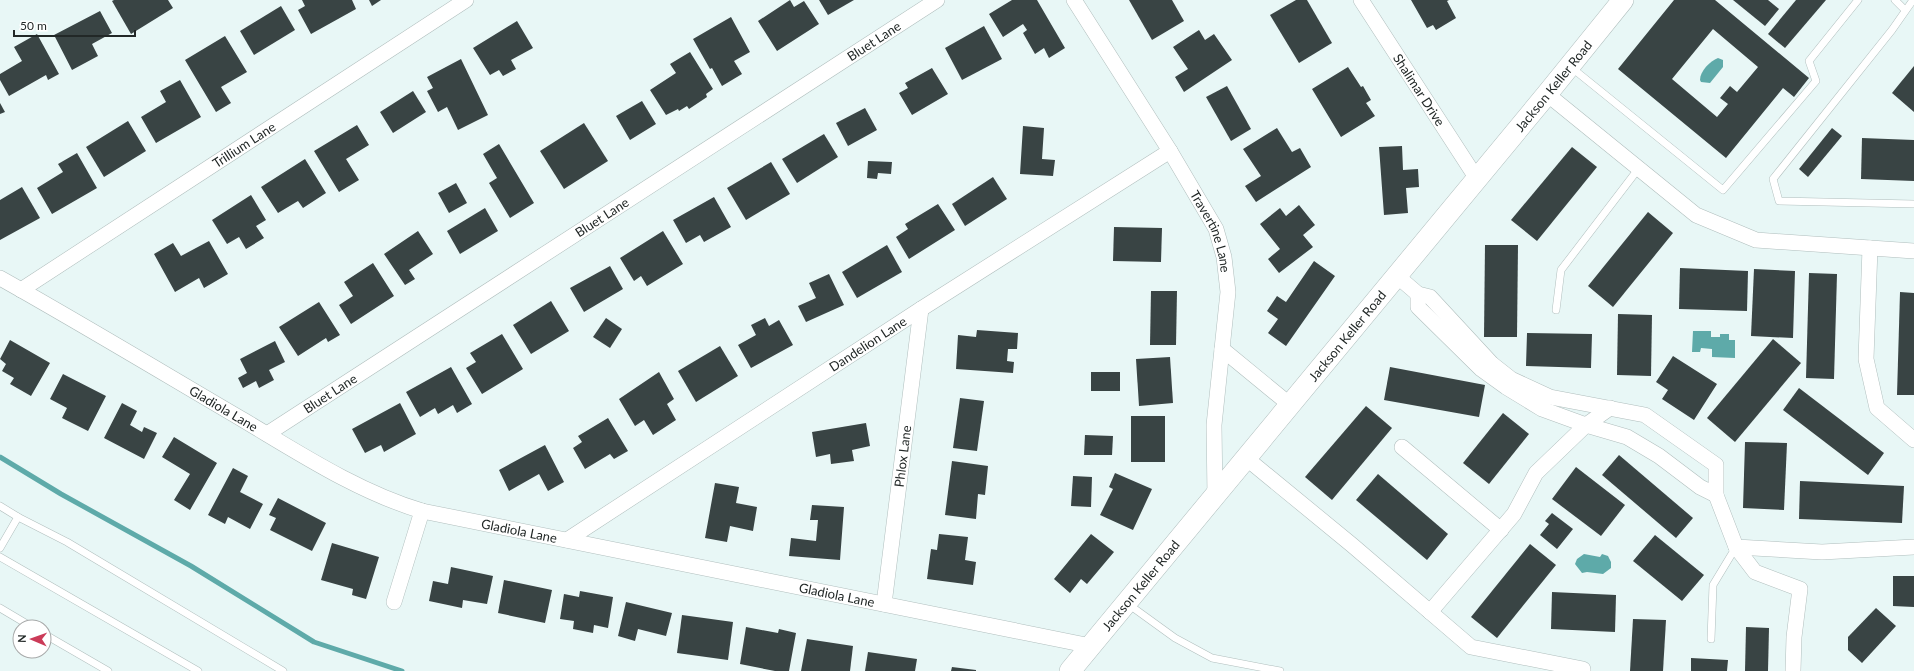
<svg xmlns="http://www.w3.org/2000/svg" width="1914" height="671" font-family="Lato,sans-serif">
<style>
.water{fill:#5eaaa9}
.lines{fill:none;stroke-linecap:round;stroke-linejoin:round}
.stream{stroke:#5eaaa9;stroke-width:5}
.building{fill:#394444;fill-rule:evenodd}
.service-casing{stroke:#b0bebd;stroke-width:8}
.minor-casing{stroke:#b0bebd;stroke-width:16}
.secondary-casing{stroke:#b0bebd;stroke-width:22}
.service{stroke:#fff;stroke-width:7}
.minor{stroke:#fff;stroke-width:15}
.secondary{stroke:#fff;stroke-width:21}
.labels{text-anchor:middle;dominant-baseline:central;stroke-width:4;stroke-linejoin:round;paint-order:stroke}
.street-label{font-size:13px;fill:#222827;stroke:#fff}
</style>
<rect width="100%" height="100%" fill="#e8f7f6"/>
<g class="water">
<path d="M1718,58L1723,60V67L1710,83L1701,82L1700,80C1700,71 1710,61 1718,58Z"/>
<polygon points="1693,331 1711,331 1711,337 1720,337 1720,334 1729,334 1729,340 1735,340 1735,358 1712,357 1712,349 1701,348 1700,352 1692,352"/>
<polygon points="1584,554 1600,557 1602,554 1608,556 1611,562 1611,568 1603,574 1587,572 1582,573 1575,564 1577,559"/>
</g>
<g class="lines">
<polyline class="stream" points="0,457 61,494 191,566 314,642 402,671"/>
</g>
<g class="building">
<polygon points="114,0 168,0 173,8 131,34 112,1"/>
<polygon points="302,0 352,0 356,9 311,34 298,10 305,6"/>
<polygon points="369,0 381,0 372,6"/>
<polygon points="790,0 794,7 804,1 819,24 777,51 758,21"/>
<polygon points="819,0 854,0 828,15"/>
<polygon points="1012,0 1037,0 1065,48 1049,58 1044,48 1035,54 1023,33 1027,30 1023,24 1003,37 989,14"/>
<polygon points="1129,0 1172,0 1184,21 1152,40"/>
<polygon points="1296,0 1307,0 1332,43 1299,63 1270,15"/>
<polygon points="1411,0 1449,0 1447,1 1456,18 1436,30 1433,25 1427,28"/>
<path d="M1674,0H1715L1809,78L1794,97L1783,88L1726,158L1618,69ZM1713,29L1758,67L1737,92L1730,86L1720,98L1728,104L1717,117L1672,79Z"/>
<polygon points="1733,0 1768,0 1779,9 1765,26"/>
<polygon points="1796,0 1826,0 1785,48 1768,34"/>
<polygon points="281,6 295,30 254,55 240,31"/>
<polygon points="100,11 112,33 92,44 98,56 72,70 54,35"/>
<polygon points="731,17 750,52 734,61 742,74 722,86 712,68 710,69 693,39"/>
<polygon points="517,21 533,48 511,60 516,69 503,76 499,70 490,75 473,48"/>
<polygon points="984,26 1002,59 962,80 945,48"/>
<polygon points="1199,30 1205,40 1214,34 1232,60 1184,92 1175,77 1188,69 1173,47"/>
<polygon points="37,34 59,74 48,80 46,75 9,96 0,80 0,74 22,61 14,47"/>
<polygon points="225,36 247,72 221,87 231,103 216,112 185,60"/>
<polygon points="690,52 713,89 706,94 707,97 689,109 687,106 679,111 678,109 666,115 650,90 676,73 670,64"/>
<polygon points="461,59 488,115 458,130 447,107 438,112 427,91 433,88 427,77"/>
<polygon points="1914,66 1914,112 1892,93"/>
<polygon points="1348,67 1361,87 1363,86 1371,100 1366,103 1375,116 1341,137 1312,89"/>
<polygon points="932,68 948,94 912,115 899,93 908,88 905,83"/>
<polygon points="180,80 201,117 156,143 141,117 166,102 160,91"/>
<polygon points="1227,86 1251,129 1231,141 1206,97"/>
<polygon points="413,91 426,112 393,133 380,112"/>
<polygon points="642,101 656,124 630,140 616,116"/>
<polygon points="0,103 5,112 0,114"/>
<polygon points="865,108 877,130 848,146 836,123"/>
<polygon points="128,121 146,151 104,177 86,147"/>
<polygon points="584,123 608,161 564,189 540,151"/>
<polygon points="357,125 369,145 346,159 359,180 339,192 314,151"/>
<polygon points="1023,126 1044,128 1042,159 1055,160 1053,176 1020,174"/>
<polygon points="1277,128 1292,152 1300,148 1311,167 1256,202 1245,186 1261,176 1243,149"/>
<polygon points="1832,128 1842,136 1808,177 1799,169"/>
<polygon points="824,134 838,157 797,183 782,159"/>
<polygon points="1862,138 1914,140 1914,181 1861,179"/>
<polygon points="499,144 534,203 510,218 489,183 497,178 483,154"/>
<polygon points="1402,146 1403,170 1418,169 1419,187 1406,188 1408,213 1384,215 1379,147"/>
<polygon points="1572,147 1597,167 1537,241 1511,220"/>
<polygon points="77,153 97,188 52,214 37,188 63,172 58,164"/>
<polygon points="305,159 326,193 303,208 298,201 278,213 261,187"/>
<polygon points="868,161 892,162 891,174 878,173 877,179 867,178"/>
<polygon points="771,162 790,194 746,220 727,188"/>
<polygon points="993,177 1007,199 965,226 952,204"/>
<polygon points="456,183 467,203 449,213 438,193"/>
<polygon points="22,187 40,218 0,240 0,200"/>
<polygon points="251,195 266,220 256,226 264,238 246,249 239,237 227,244 212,220"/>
<polygon points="714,197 731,227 704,242 700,235 686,243 673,220"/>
<polygon points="938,204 955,230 909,259 896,237 908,229 905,224"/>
<polygon points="1299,205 1315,225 1303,235 1313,247 1279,273 1268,259 1280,249 1260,224 1280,208 1286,216"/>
<polygon points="485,208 498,231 460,254 447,231"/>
<polygon points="1648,212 1673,233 1613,307 1588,286"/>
<polygon points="1114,227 1162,228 1161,262 1113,261"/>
<polygon points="418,231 433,254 409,270 415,279 405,285 384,254"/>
<polygon points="663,231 683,264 647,286 641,276 634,281 620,258"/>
<polygon points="209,241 228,274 204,288 199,278 175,292 154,254 173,243 181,256"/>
<polygon points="887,245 902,272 857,298 842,272"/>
<polygon points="1485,245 1518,245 1517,337 1484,337"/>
<polygon points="1314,261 1335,276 1286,346 1268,333 1278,319 1267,311 1277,296 1286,302"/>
<polygon points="373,263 394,296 351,324 339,305 353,296 344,282"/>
<polygon points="610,266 623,289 584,312 570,288"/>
<polygon points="1680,268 1748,271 1747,311 1679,309"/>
<polygon points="1754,269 1795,271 1793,338 1751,336"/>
<polygon points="1809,273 1837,274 1834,379 1806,378"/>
<polygon points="829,274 844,305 806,322 798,306 816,298 809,283"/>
<polygon points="1151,291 1177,291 1176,345 1150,345"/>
<polygon points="1900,292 1914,293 1914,395 1897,395"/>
<polygon points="551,301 569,331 531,354 513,325"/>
<polygon points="319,302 340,335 328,342 326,338 298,356 279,327"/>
<polygon points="1618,314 1652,315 1651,376 1617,375"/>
<polygon points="606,318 622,329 610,348 593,337"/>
<polygon points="765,318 769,326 779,320 793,345 751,368 738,345 756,335 751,325"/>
<polygon points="977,330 1018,333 1017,349 1008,349 1007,361 1014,362 1013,373 956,369 958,335 976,337"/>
<polygon points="1527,333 1592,334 1591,368 1526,366"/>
<polygon points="502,334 523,369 482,394 466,368 476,362 470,353"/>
<polygon points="1773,339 1801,363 1735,442 1707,418"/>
<polygon points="10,340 50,363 31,396 10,384 14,378 2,371 6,364 0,359"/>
<polygon points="275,341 285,362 269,370 274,380 259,388 256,381 243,388 238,378 247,373 240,359"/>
<polygon points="720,346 738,376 696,402 678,371"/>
<polygon points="1673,356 1717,384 1694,420 1662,399 1668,390 1656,382"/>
<polygon points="1170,357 1173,403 1139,406 1136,359"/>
<polygon points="451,367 472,404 457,413 453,405 438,414 435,408 420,417 406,392"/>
<polygon points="1390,367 1485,385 1479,417 1384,400"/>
<polygon points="659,372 674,399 667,404 676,420 653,435 644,420 635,426 619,399"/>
<rect x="1091" y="372" width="29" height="19"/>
<polygon points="63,374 106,396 88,431 62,418 67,408 50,399"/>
<polygon points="1799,388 1884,453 1868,475 1783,410"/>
<polygon points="960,398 984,401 977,451 953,448"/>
<polygon points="122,403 137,411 130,425 142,432 144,427 157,433 144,459 104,438"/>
<polygon points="400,403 416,434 384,452 381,445 365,453 352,429"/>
<polygon points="1366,406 1392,428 1332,500 1305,477"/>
<polygon points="1503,413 1529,434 1489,484 1463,463"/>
<rect x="1131" y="416" width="34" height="46"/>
<polygon points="608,418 628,451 614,459 610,454 585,469 573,448 582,442 578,436"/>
<polygon points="866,423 870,446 852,450 854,461 831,464 830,454 816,457 812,432"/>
<polygon points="1085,435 1113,436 1112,455 1084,455"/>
<polygon points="174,437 217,463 190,510 174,500 190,474 162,457"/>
<polygon points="1745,442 1787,443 1784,510 1743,508"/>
<polygon points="545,445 564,482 548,491 539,474 509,491 499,470"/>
<polygon points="1619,455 1693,518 1676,538 1602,475"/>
<polygon points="952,461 988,466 985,495 978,494 976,519 945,515"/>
<polygon points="1576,467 1625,505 1601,536 1552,499"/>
<polygon points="233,468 248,476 240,492 263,504 250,529 228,517 225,524 208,515"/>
<polygon points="1115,473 1152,489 1133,530 1100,515 1113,489 1109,487"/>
<polygon points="1378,474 1448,534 1427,560 1356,500"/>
<polygon points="1073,476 1092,477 1091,507 1071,506"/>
<polygon points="1800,481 1904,486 1902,523 1799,519"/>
<polygon points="715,483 739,487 736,503 757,507 753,531 730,526 727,542 705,538"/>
<polygon points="278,498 326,523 312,551 270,530 276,518 269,515"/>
<polygon points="812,505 844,507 840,560 789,556 791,538 816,541 818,520 810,520"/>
<polygon points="1552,513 1573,529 1557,549 1540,535 1549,524 1545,521"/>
<polygon points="939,534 968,537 965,560 976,562 973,585 927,579 931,549 937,550"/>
<polygon points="1091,534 1114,552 1087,584 1081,579 1070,593 1054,579"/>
<polygon points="1655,535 1704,575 1682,601 1633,561"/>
<polygon points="332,543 379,557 366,599 352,595 353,589 321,580"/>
<polygon points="1530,544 1556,565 1497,638 1471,617"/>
<polygon points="451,567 493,576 487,604 463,600 462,608 429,601 433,581 448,584"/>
<polygon points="1893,576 1914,576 1914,607 1893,606"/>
<polygon points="504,580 552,590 545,623 498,613"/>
<polygon points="580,591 613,597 608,628 594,625 593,633 573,629 574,621 560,619 564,594 579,597"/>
<polygon points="1552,592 1616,595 1615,632 1551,629"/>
<polygon points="626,602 672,613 666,636 638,629 635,641 618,636"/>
<polygon points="1876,608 1896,626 1862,663 1848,650 1848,637"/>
<polygon points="682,615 733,622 728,660 677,653"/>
<polygon points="1633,619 1666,620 1663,671 1630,671"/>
<polygon points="746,627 778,633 779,629 796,633 789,671 775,671 740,664"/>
<polygon points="1746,627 1769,628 1768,671 1745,671"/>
<polygon points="807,639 853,646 850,671 801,671"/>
<polygon points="868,652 917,659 915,671 865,671"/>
<polygon points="1691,658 1728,660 1727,671 1691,671"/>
<polygon points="952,667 976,670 976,671 951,671"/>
</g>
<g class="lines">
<defs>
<g id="service">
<polyline points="1895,0 1905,10"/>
<polyline points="1913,0 1892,30 1773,179 1779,201 1914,204"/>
<polyline points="1572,68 1723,190 1816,81 1809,61 1858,0"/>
<polyline points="1556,310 1561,270 1639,168"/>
<polyline points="0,506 18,517 67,542 283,671"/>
<polyline points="0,548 18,517"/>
<polyline points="0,557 198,671"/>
<polyline points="1128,604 1175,638 1212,658 1280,671"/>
<polyline points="0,608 32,627"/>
<polyline points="44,634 108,671"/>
<polyline points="1711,639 1713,585 1736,547"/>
</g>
<g id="minor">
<path id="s1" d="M1074,0L1170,151L1216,229L1224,257L1228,292L1214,425L1215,497"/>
<path id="s2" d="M1361,0L1477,179"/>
<polyline points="1547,94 1696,215 1756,240 1914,251"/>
<polyline points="1870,248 1866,359 1877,408 1914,440"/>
<polyline points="1397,276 1418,294 1430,297 1492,364 1511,379 1550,397 1645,415 1716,465 1716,495 1736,547 1822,552 1914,547"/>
<path id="s3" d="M0,278C82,324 163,373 245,421C302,455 359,492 422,511L1091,646"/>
<path id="s4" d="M21,290L466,0"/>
<polyline points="1418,294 1418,307 1481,369 1506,387 1542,409 1586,425 1627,437 1659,456 1700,487 1716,495"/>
<polyline points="1222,349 1289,404"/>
<path id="s5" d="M267,434L937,0"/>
<polyline points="1402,447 1501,530"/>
<polyline points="1246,458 1352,545 1471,647 1583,669 1583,671"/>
<path id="s6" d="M567,540L921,309L1170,151"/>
<polyline points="1736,547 1755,572 1800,589 1794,637 1793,671"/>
<polyline points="394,602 422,511"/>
<path id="s7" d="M884,604L921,309"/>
<polyline points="1430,612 1514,514 1536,473 1586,425 1610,408"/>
</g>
<g id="secondary">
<path id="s8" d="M1070,671L1547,94L1623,0"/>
</g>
</defs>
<use href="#service" class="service-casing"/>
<use href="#minor" class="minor-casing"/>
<use href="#secondary" class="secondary-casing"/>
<use href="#service" class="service"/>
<use href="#minor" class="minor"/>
<use href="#secondary" class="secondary"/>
</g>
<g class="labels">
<g class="street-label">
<text stroke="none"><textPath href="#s5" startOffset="723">Bluet Lane</textPath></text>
<text stroke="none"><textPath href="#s8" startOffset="759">Jackson Keller Road</textPath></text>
<text stroke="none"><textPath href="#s2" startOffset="107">Shalimar Drive</textPath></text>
<text stroke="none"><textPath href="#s4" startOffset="266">Trillium Lane</textPath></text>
<text stroke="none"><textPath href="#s5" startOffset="399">Bluet Lane</textPath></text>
<text stroke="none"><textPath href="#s1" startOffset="270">Travertine Lane</textPath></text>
<text stroke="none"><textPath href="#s8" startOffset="435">Jackson Keller Road</textPath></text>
<text stroke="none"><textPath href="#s6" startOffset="359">Dandelion Lane</textPath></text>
<text stroke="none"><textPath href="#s5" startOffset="75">Bluet Lane</textPath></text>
<text stroke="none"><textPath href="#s3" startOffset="259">Gladiola Lane</textPath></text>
<text stroke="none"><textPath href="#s7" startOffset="149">Phlox Lane</textPath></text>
<text stroke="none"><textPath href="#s3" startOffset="582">Gladiola Lane</textPath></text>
<text stroke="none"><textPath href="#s8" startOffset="111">Jackson Keller Road</textPath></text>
<text stroke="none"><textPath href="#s3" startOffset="906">Gladiola Lane</textPath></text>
</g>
</g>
<g transform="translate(32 639) rotate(272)"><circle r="19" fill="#ffffff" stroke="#a7a9a9"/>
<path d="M0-3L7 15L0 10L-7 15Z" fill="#cb3b58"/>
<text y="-6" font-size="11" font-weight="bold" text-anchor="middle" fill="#222827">N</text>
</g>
<path d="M14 30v6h121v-6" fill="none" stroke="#222827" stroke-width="2"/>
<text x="20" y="30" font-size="12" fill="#222827" stroke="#ffffff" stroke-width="3" paint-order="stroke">50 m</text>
</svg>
